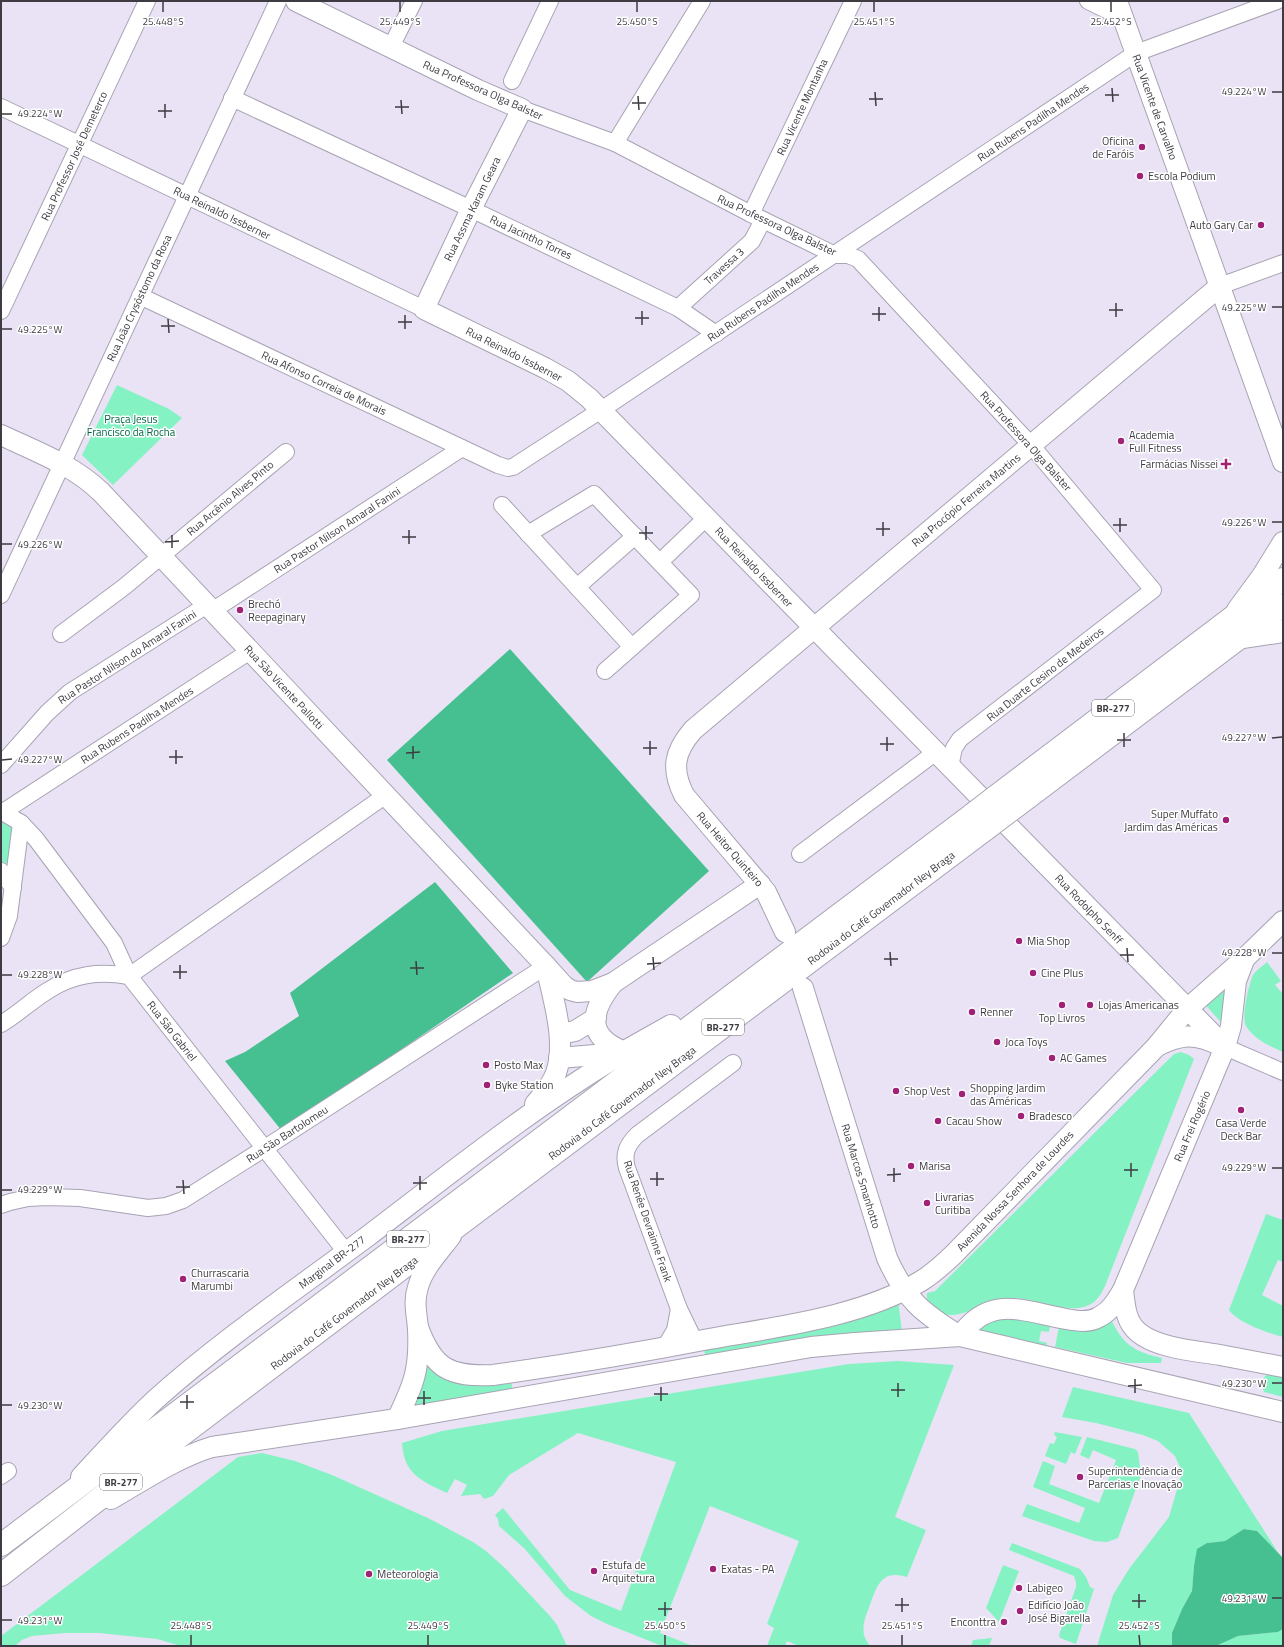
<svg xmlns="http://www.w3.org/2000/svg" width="1284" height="1647" font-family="'Titillium Web',sans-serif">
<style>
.green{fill:#85f2c4}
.forest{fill:#47c091}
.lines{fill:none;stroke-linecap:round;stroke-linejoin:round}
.minor-casing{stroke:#a8a3b3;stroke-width:18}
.major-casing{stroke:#a8a3b3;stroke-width:22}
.highway-casing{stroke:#a8a3b3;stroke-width:24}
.minor{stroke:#fff;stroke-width:16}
.major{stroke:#fff;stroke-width:20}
.highway{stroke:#fff;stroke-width:22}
.highway-bridge-casing{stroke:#a8a3b3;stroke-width:24;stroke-linecap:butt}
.highway-bridge{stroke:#fff;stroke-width:22}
.ticks{fill:none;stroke:#3e3b42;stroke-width:1.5}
.poi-dot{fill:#a02276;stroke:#fff;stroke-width:1.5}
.labels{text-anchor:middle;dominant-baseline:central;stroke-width:3;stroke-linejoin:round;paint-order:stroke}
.shield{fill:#fff;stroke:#78767b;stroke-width:1}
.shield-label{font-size:10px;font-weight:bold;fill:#3e3b42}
.street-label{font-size:11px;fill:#3e3b42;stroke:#fff}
.poi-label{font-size:11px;fill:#3e3b42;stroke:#fff;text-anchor:start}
.park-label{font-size:11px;fill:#036647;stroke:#fff}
.ticks-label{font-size:10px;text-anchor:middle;fill:#3e3b42;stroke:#fff;stroke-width:3;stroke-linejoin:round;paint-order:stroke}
</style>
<rect width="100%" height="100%" fill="#e9e3f5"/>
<g class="green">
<polygon points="117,385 169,409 182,418 113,485 82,455"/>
<polygon points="1,817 11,824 12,827 7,868 1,864"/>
<path d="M1267,962L1281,981L1275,985L1283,994V1052C1269,1046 1254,1039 1246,1026C1241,1016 1249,984 1253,975C1256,970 1263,966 1267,962Z"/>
<polygon points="1230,975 1226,1028 1202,1001"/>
<path d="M1181,1052L1189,1055L1194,1059L1105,1286C1103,1290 1100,1296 1097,1299C1077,1321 1036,1297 1012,1298C1007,1299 1001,1298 996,1299C975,1305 956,1325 934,1309C928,1305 926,1300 927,1293L935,1291L1174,1054Z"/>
<path d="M1266,1214L1283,1220V1262L1278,1260L1262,1295L1283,1306V1337C1268,1333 1238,1323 1229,1310Z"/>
<polygon points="898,1300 902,1332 705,1357 704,1346"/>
<polygon points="1012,1316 1050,1325 1049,1332 1041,1331 1039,1341 1047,1343 1045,1350 975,1332 986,1321"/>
<path d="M1110,1317C1122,1344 1134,1352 1162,1358L1161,1363H1127L1055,1347L1059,1327Z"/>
<polygon points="419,1355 440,1363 510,1373 514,1399 397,1419"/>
<path d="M898,1361L954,1365L895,1517L926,1530L907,1577C882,1569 877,1585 870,1605C866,1615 862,1624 864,1635C865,1639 868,1643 870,1646H799L787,1641L785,1646H767L774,1628L767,1624L799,1541L710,1506L660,1633L693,1646H662L607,1624L591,1616L565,1596L524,1548L499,1526L498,1519L495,1515L503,1508L570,1590L621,1611L676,1462L578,1433L509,1475L493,1496L484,1499L480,1494L461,1496L467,1485L455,1479L447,1493C422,1481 404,1475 402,1443L442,1431L849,1364Z"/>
<path d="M1268,1374L1283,1375V1397L1264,1392C1261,1384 1261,1379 1268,1374Z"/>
<polygon points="1073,1387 1189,1413 1279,1554 1257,1531 1245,1529 1225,1541 1207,1543 1194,1566 1192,1591 1182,1609 1172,1633 1172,1646 1098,1646 1098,1643 1113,1595 1129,1569 1169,1517 1182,1472 1175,1456 1158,1441 1143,1435 1096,1423 1062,1417"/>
<polygon points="1055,1432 1082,1437 1075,1454 1071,1452 1066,1464 1045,1456 1050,1443 1054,1444 1057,1437 1054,1435"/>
<polygon points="1087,1437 1135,1449 1138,1452 1141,1475 1118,1538 1107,1542 1094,1541 1022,1516 1027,1504 1079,1523 1085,1508 1033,1487 1043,1461 1055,1466 1049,1484 1099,1503 1116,1460 1093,1450 1089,1459 1080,1455"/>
<polygon points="262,1453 295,1461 332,1475 430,1519 473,1542 486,1551 505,1568 550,1616 557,1625 567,1646 181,1646 157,1639 99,1633 65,1633 32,1636 22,1640 15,1646 1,1646 1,1636 238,1457"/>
<polygon points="1012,1543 1080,1569 1086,1577 1090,1587 1094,1589 1076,1644 1060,1638 1059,1635 1076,1587 1076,1582 1074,1576 1009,1550"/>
<polygon points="1003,1565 1019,1571 999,1622 986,1608"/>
<polygon points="1283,1629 1283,1646 1216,1646 1238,1636 1278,1632"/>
<polygon points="992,1638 989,1646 971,1646 973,1640"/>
</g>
<g class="forest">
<polygon points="510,649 709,871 587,982 387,760"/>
<polygon points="435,882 513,973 282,1131 225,1061 245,1052 299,1016 290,993"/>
<polygon points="1244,1529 1257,1531 1283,1558 1283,1629 1278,1632 1238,1636 1216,1646 1172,1646 1172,1633 1182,1609 1192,1591 1194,1566 1197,1549 1207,1543 1225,1541"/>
</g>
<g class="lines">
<defs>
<g id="minor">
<polyline points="1088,1 1123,18"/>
<polyline points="391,47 414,1"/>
<polyline points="512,81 550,1"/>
<polyline points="232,98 471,209 678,308 716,334"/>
<polyline points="1,107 424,309"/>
<polyline points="522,109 615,143 751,214 835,255 848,255 858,259 1031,445 1153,590 960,739 954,748 950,767"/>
<polyline points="615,143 702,1"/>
<polyline points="751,214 853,1"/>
<polyline points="1220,286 1283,263"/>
<polyline points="140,296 498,465 508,468 513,467 601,410 1136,53 1277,1"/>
<polyline points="678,308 752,241 763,220"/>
<polyline points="1,311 147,1"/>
<polyline points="502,505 632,647"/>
<polyline points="528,534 594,494 691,595 605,671"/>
<polyline points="660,562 706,518"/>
<polyline points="577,587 635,536"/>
<polyline points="1,595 278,1"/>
<polyline points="212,611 462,448"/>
<polyline points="61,634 124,587 286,452"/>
<polyline points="1,765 47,713 70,692 207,605"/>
<polyline points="1,811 21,823 36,839 114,943 129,976 346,1252"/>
<polyline points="3,812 250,651"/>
<polyline points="800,854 936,752"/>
<polyline points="1,871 13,888"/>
<polyline points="1,938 9,916 21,823"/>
<path d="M1,1024C18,1014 32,1000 49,990C74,974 99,971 129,976L386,795"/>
<polyline points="1225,1047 1283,1072"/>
<polyline points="1,1205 10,1202 28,1198 47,1197 80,1198 148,1208 166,1206 183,1200 265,1148 546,966"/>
<path d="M695,1342L679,1309L627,1168C623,1154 627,1145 637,1135L733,1063"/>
<polyline points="665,1347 675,1330 679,1309"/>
<polyline points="1,1476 8,1471"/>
</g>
<g id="major">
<polyline points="296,1 478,90 522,109 471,209 424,309 545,368 568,381 589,398 1225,1047"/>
<polyline points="1117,1 1283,462"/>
<path d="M1,435C37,452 73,465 101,492L546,966L564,986L570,990L577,992L592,991L613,983L760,884"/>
<polyline points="1237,610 1262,576 1283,542"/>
<path d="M785,932L766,892L684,795C671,769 674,752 693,730L1220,286"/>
<path d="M613,983C589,1013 586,1037 625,1052"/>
<path d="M803,988L887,1258C906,1300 922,1313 960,1336"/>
<polyline points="560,1034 575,1031 596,1018"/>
<path d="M1157,1046C1181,1034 1195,1033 1219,1045"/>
<polyline points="559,1058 619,1053"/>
<path d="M535,1104C543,1095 552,1085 556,1073C567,1041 553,999 546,966"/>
<path d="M1123,1290C1125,1305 1125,1321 1138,1332C1156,1348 1196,1351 1220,1355C1241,1359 1262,1363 1283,1367"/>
<path d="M418,1327C433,1369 450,1377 493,1375C565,1365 637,1353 709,1339C776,1327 862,1317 921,1281C933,1274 942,1265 952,1256L1156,1047L1187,1009L1245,958L1283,921"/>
<path d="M960,1336C991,1293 1024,1312 1066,1319C1077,1321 1089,1323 1099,1317C1111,1311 1117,1300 1123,1290L1225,1047L1231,1026L1236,981L1244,960"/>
<path d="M397,1419C414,1384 420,1369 418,1329C417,1314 413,1302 418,1287C423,1268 439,1252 451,1236"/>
<path d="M81,1477C105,1451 129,1424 156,1399C222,1340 297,1289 368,1236C452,1172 534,1106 625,1052"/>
<path d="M111,1499C144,1480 176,1458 212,1447L397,1419L811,1347L855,1343L960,1336L1283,1412"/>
</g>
<g id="highway">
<polyline points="1244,637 1283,631"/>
<polyline points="995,797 1283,579"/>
<polyline points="1010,811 1283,605"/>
<polyline points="625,1052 671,1026"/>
<polyline points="1,1545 973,814"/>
<polyline points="1,1575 179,1437 459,1225 986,829"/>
</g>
</defs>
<use href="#minor" class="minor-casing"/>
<use href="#major" class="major-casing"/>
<use href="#highway" class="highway-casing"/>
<use href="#minor" class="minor"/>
<use href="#major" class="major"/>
<use href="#highway" class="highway"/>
<defs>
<g id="highway-bridge">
<polyline points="973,814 995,797"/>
<polyline points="986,829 1010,811"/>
</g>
</defs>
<use href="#highway-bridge" class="highway-bridge-casing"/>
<use href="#highway-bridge" class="highway-bridge"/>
</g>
<path class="ticks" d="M163,2V12M400,2V12M637,2V12M874,2V12M1111,2V12M1112,88L1113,102M875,92L876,106M1272,92H1282M1105,95H1119M638,96L639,110M869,99H883M401,100L402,114M632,103H646M165,104V118M395,107H409M158,111H172M2,114H12M1116,303V317M879,307V321M1272,307H1282M1109,310H1123M642,311V325M872,314H886M405,315V329M635,318H649M168,319L169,333M398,322H412M161,326H175M2,329H12M1120,518V532M883,522V536M1272,522H1282M1113,525H1127M646,526V540M876,529H890M409,530V544M639,533H653M172,535V548M402,537H416M165,542L179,541M2,544H12M1124,733V747M887,737V751M1272,738L1282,737M1117,740H1131M650,741V755M880,744H894M413,746V759M643,748H657M176,750V764M406,753L420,752M169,757H183M2,760L12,759M1127,948L1128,962M890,952L891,966M1272,953H1282M1120,955H1134M653,957L654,970M884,959H898M416,961L417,975M647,964L661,963M180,965V979M410,968H424M173,972H187M2,975H12M1131,1163V1177M894,1168V1182M1272,1168H1282M1124,1170H1138M657,1172V1186M887,1175L901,1174M420,1176V1190M650,1179H664M183,1180L184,1194M413,1183H427M176,1187H190M2,1190H12M1135,1379V1393M898,1383V1397M1272,1383H1282M1128,1386L1142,1385M661,1387V1401M891,1390H905M424,1391V1405M654,1394H668M187,1395V1409M417,1398H431M180,1402H194M2,1405H12M1139,1594V1608M902,1598V1612M1272,1598H1282M1132,1601H1146M665,1602V1616M895,1605H909M658,1609H672M2,1620H12M191,1635V1645M428,1635V1645M665,1635V1645M902,1635V1645M1139,1635L1140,1645"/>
<g class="poi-dot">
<circle cx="1142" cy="147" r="4"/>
<circle cx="1140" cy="176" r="4"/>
<circle cx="1261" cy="225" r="4"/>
<circle cx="1121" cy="441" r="4"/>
<path d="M1224 458h4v4h4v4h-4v4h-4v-4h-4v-4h4z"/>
<circle cx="240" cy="610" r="4"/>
<circle cx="1226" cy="820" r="4"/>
<circle cx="1019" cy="941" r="4"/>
<circle cx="1033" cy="973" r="4"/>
<circle cx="1062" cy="1005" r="4"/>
<circle cx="1090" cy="1005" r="4"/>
<circle cx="972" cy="1012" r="4"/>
<circle cx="997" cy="1042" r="4"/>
<circle cx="1052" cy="1058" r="4"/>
<circle cx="486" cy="1065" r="4"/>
<circle cx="487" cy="1085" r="4"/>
<circle cx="896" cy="1091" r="4"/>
<circle cx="962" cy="1094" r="4"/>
<circle cx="1241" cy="1110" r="4"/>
<circle cx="1021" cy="1116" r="4"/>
<circle cx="938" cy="1121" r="4"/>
<circle cx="911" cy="1166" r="4"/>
<circle cx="927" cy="1203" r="4"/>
<circle cx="183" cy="1279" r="4"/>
<circle cx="1080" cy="1477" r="4"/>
<circle cx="713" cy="1569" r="4"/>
<circle cx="594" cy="1571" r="4"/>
<circle cx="369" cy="1574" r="4"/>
<circle cx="1019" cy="1588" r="4"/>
<circle cx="1020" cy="1611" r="4"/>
<circle cx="1004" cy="1622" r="4"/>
</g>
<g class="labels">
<g class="shield">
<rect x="1092" y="700" width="42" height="16" rx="3"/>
<rect x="702" y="1019" width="42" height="16" rx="3"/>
<rect x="387" y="1231" width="42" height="16" rx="3"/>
<rect x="100" y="1474" width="42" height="16" rx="3"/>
</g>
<g class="shield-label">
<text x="1113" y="708">BR-277</text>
<text x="723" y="1027">BR-277</text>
<text x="408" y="1239">BR-277</text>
<text x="121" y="1482">BR-277</text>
</g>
<g class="street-label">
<text transform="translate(483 90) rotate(24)">Rua Professora Olga Balster</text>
<text transform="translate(802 107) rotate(-65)">Rua Vicente Montanha</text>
<text transform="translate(1155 107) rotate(70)">Rua Vicente de Carvalho</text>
<text transform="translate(1033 122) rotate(-34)">Rua Rubens Padilha Mendes</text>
<text transform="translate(74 156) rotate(-65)">Rua Professor José Demeterco</text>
<text transform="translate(472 209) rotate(-64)">Rua Assma Karam Geara</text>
<text transform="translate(222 213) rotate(26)">Rua Reinaldo Issberner</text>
<text transform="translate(777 225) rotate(25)">Rua Professora Olga Balster</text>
<text transform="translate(531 237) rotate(25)">Rua Jacintho Torres</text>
<text transform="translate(724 266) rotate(-42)">Travessa 3</text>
<text transform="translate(139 298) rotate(-65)">Rua João Crysóstomo da Rosa</text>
<text transform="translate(763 302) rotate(-34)">Rua Rubens Padilha Mendes</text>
<text transform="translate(514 354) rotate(27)">Rua Reinaldo Issberner</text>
<text transform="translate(324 383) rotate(25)">Rua Afonso Correia de Morais</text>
<text transform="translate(1026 441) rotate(48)">Rua Professora Olga Balster</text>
<text transform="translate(230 498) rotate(-40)">Rua Arcênio Alves Pinto</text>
<text transform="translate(966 500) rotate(-40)">Rua Procópio Ferreira Martins</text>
<text transform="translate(337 530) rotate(-33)">Rua Pastor Nilson Amaral Fanini</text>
<text transform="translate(754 567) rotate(46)">Rua Reinaldo Issberner</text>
<text transform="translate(127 657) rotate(-33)">Rua Pastor Nilson do Amaral Fanini</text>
<text transform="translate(1045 674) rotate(-38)">Rua Duarte Cesino de Medeiros</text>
<text transform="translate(284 687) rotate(47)">Rua São Vicente Pallotti</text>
<text transform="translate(137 725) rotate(-33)">Rua Rubens Padilha Mendes</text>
<text transform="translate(730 849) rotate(49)">Rua Heitor Quinteiro</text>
<text transform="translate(881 908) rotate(-37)">Rodovia do Café Governador Ney Braga</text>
<text transform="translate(1089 909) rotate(46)">Rua Rodolpho Senff</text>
<text transform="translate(172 1031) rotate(52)">Rua São Gabriel</text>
<text transform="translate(622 1103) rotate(-37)">Rodovia do Café Governador Ney Braga</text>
<text transform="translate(1192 1126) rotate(-67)">Rua Frei Rogério</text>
<text transform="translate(287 1134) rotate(-33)">Rua São Bartolomeu</text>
<text transform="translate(861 1176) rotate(73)">Rua Marcos Smanhotto</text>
<text transform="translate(1015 1191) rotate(-46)">Avenida Nossa Senhora de Lourdes</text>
<text transform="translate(648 1221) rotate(71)">Rua Renée Devrainne Frank</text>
<text transform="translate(332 1262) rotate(-37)">Marginal BR-277</text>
<text transform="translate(344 1313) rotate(-37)">Rodovia do Café Governador Ney Braga</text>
</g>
<g class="poi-label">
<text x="1134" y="141" text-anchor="end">Oficina<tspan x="1134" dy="13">de Faróis</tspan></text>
<text x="1148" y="176">Escola Podium</text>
<text x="1253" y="225" text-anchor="end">Auto Gary Car</text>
<text x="1129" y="435">Academia<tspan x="1129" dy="13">Full Fitness</tspan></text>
<text x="1218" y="464" text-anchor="end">Farmácias Nissei</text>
<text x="248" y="604">Brechó<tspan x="248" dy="13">Reepaginary</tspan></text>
<text x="1218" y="814" text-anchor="end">Super Muffato<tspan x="1218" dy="13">Jardim das Américas</tspan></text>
<text x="1027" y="941">Mia Shop</text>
<text x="1041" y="973">Cine Plus</text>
<text x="1098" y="1005">Lojas Americanas</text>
<text x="980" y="1012">Renner</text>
<text x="1062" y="1018" text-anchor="middle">Top Livros</text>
<text x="1005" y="1042">Joca Toys</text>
<text x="1060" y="1058">AC Games</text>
<text x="494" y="1065">Posto Max</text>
<text x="495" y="1085">Byke Station</text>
<text x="970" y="1088">Shopping Jardim<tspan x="970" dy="13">das Américas</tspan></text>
<text x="904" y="1091">Shop Vest</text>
<text x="1029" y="1116">Bradesco</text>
<text x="946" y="1121">Cacau Show</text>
<text x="1241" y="1123" text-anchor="middle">Casa Verde<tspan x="1241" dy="13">Deck Bar</tspan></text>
<text x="919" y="1166">Marisa</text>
<text x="935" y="1197">Livrarias<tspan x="935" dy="13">Curitiba</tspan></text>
<text x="191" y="1273">Churrascaria<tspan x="191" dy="13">Marumbi</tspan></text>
<text x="1088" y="1471">Superintendência de<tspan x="1088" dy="13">Parcerias e Inovação</tspan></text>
<text x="602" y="1565">Estufa de<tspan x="602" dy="13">Arquitetura</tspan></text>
<text x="721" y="1569">Exatas - PA</text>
<text x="377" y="1574">Meteorologia</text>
<text x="1027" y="1588">Labigeo</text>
<text x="1028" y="1605">Edifício João<tspan x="1028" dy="13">José Bigarella</tspan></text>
<text x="996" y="1622" text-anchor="end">Enconttra</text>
</g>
<g class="park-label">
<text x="131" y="419">Praça Jesus<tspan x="131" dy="13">Francisco da Rocha</tspan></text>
</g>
</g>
<g class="ticks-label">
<text x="163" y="25">25.448°S</text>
<text x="400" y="25">25.449°S</text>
<text x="637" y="25">25.450°S</text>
<text x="874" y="25">25.451°S</text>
<text x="1111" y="25">25.452°S</text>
<text x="1244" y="95">49.224°W</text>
<text x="40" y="117">49.224°W</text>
<text x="1244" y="311">49.225°W</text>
<text x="40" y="333">49.225°W</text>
<text x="1244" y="526">49.226°W</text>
<text x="40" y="548">49.226°W</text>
<text x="1244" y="741">49.227°W</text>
<text x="40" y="763">49.227°W</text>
<text x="1244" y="956">49.228°W</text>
<text x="40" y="978">49.228°W</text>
<text x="1244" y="1171">49.229°W</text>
<text x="40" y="1193">49.229°W</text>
<text x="1244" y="1387">49.230°W</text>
<text x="40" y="1409">49.230°W</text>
<text x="1244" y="1602">49.231°W</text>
<text x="40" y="1624">49.231°W</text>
<text x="191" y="1629">25.448°S</text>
<text x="428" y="1629">25.449°S</text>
<text x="665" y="1629">25.450°S</text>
<text x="902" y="1629">25.451°S</text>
<text x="1139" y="1629">25.452°S</text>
</g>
<rect width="1284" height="1647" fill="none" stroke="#3e3b42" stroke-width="4"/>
</svg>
